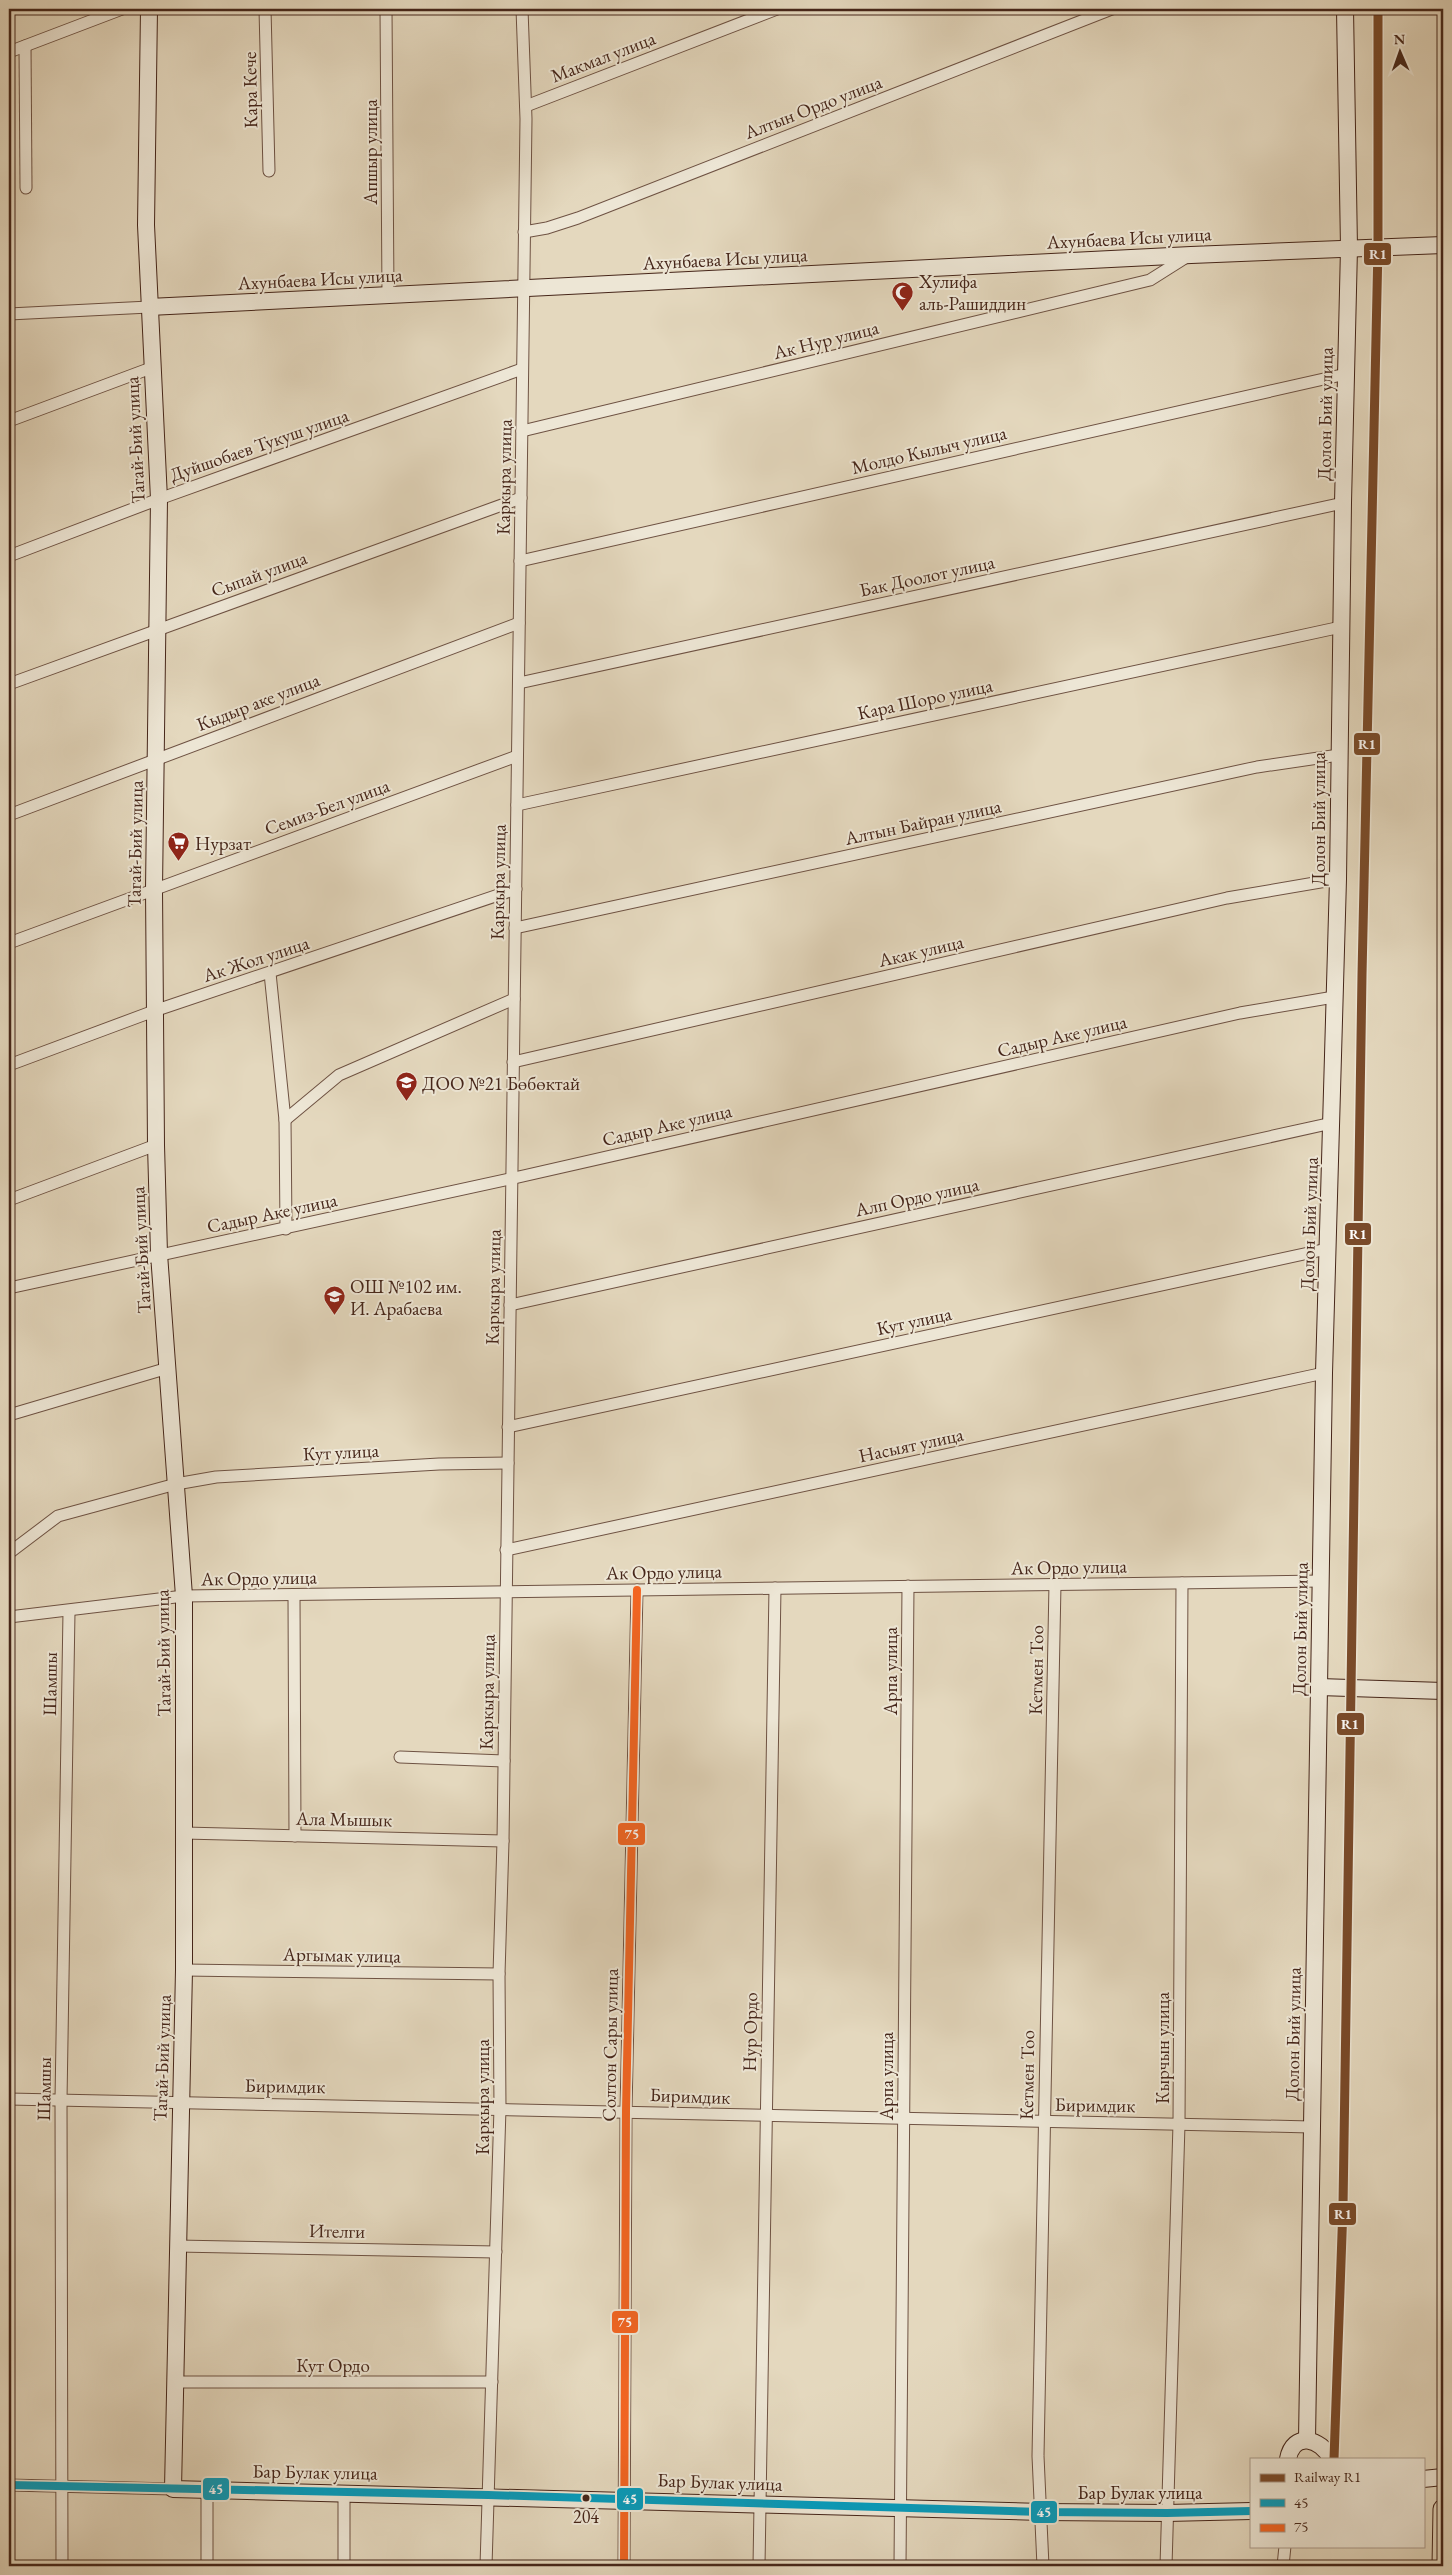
<svg xmlns="http://www.w3.org/2000/svg" width="1452" height="2575" font-family="'EB Garamond',serif">
<style>
.lines{fill:none;stroke-linecap:round;stroke-linejoin:round}
.street-casing{stroke:#6e5243;stroke-width:13}
.secondary-casing{stroke:#46261a;stroke-width:18}
.primary-casing{stroke:#46261a;stroke-width:21}
.street{stroke:#ede6d5;stroke-width:11}
.secondary{stroke:#ede6d5;stroke-width:16}
.primary{stroke:#e4d8be;stroke-width:19}
.bus-1-casing{stroke:#ede6d5;stroke-width:11}
.bus-2-casing{stroke:#ede6d5;stroke-width:11}
.bus-1{stroke:#079cbc;stroke-width:8}
.bus-2{stroke:#f26522;stroke-width:8}
.rail-1-casing{stroke:#ede6d5;stroke-width:12}
.rail-1{stroke:#7a4b2a;stroke-width:9}
.bus-dot{fill:#46261a;stroke:#ede6d5;stroke-width:2}
.labels{text-anchor:middle;dominant-baseline:central;stroke-width:4;stroke-linejoin:round;paint-order:stroke}
.bus-label{font-size:18px;fill:#46261a;stroke:#ede6d5}
.street-label{font-size:19px;fill:#46261a;stroke:#ede6d5}
.poi-label{font-size:19px;fill:#46261a;stroke:#ede6d5;text-anchor:start}
.line-badge{stroke:#ede6d5;stroke-width:2}
.badge-label{font-size:14px;text-anchor:middle;font-weight:bold;fill:#fff}
</style>
<rect width="100%" height="100%" fill="#e4d8be"/>
<filter id="stains"><feTurbulence type="fractalNoise" baseFrequency=".004" numOctaves="4"/><feColorMatrix values="0 0 0 0 .2 0 0 0 0 .09 0 0 0 0 .02 0 0 0 .5 -.17"/></filter>
<radialGradient id="worn" r=".72"><stop offset=".6" stop-color="#630" stop-opacity="0"/><stop offset="1" stop-color="#630" stop-opacity=".3"/></radialGradient>
<g class="lines">
<defs>
<g id="street">
<polyline points="265,9 269,171"/>
<polyline points="386,9 388,295"/>
<polyline points="25,46 26,188"/>
<polyline points="9,52 122,9"/>
<polyline points="526,106 777,9"/>
<polyline points="524,232 547,228 578,218 1112,9"/>
<polyline points="9,314 149,307"/>
<polyline points="9,421 151,368"/>
<polyline points="522,431 1150,280 1188,256"/>
<polyline points="9,556 159,499 522,369"/>
<polyline points="520,561 1346,374"/>
<polyline points="519,683 1343,503"/>
<polyline points="9,684 521,498"/>
<polyline points="517,805 1341,627"/>
<polyline points="9,815 519,623"/>
<polyline points="515,928 1257,767 1339,755"/>
<polyline points="9,943 517,756"/>
<polyline points="270,973 285,1120 286,1229"/>
<polyline points="513,1062 1227,898 1338,879"/>
<polyline points="9,1065 154,1011 516,889"/>
<polyline points="285,1120 339,1075 514,999"/>
<polyline points="9,1200 156,1145"/>
<polyline points="9,1288 523,1176 1240,1013 1334,997"/>
<polyline points="510,1305 1332,1123"/>
<polyline points="9,1415 168,1368"/>
<polyline points="508,1427 1327,1249"/>
<polyline points="506,1550 1324,1373"/>
<polyline points="9,1553 58,1516 176,1484 216,1477 439,1464 508,1463"/>
<polyline points="294,1595 295,1836"/>
<polyline points="9,1617 184,1596 1321,1581"/>
<polyline points="400,1757 504,1761"/>
<polyline points="184,1833 503,1841"/>
<polyline points="184,1970 499,1974"/>
<polyline points="9,2099 1311,2127"/>
<polyline points="177,2246 496,2252"/>
<polyline points="175,2382 492,2382"/>
<polyline points="9,2485 173,2489"/>
<polyline points="62,2566 61,2100 69,1612"/>
<polyline points="207,2566 207,2490"/>
<polyline points="344,2566 344,2493"/>
<polyline points="486,2566 500,2108 499,1974 503,1841 526,119 522,9"/>
<polyline points="624,2566 626,2111 637,1590"/>
<polyline points="759,2566 775,1588"/>
<polyline points="900,2566 908,1586"/>
<polyline points="1043,2566 1038,2456 1055,1584"/>
<polyline points="1166,2566 1179,2124 1182,1583"/>
<polyline points="1283,2566 1285,2546"/>
</g>
<g id="secondary">
<polyline points="149,9 146,225 159,499 154,889 156,1145 159,1254 184,1596 184,1970 173,2489 1042,2512 1167,2513 1251,2511"/>
<polyline points="149,307 1191,255 1443,245"/>
<polyline points="1319,1687 1443,1691"/>
<polyline points="1307,2440 1324,1373 1338,879 1343,503 1349,248 1345,9"/>
<path d="M1288,2459C1293,2431 1321,2438 1331,2459"/>
<polyline points="1423,2479 1443,2477"/>
</g>
<polyline id="primary" points="1442,2566 1443,2509"/>
</defs>
<use href="#street" class="street-casing"/>
<use href="#secondary" class="secondary-casing"/>
<use href="#primary" class="primary-casing"/>
<use href="#street" class="street"/>
<use href="#secondary" class="secondary"/>
<use href="#primary" class="primary"/>
<defs>
<polyline id="bus-1" points="9,2485 488,2495 1042,2512 1167,2513 1251,2511"/>
<polyline id="bus-2" points="624,2566 626,2111 637,1590"/>
</defs>
<use href="#bus-1" class="bus-1-casing"/>
<use href="#bus-2" class="bus-2-casing"/>
<use href="#bus-1" class="bus-1"/>
<use href="#bus-2" class="bus-2"/>
<defs>
<polyline id="rail-1" points="1334,2459 1343,2206 1362,975 1378,247 1378,9"/>
</defs>
<use href="#rail-1" class="rail-1-casing"/>
<use href="#rail-1" class="rail-1"/>
</g>
<defs>
<symbol id="mosque-pin" viewBox="-11 -11 22 30"><path d="M0 17L-7.5 6A9.5 9.5 0 1 1 7.5 6Z" fill="#8f2418" stroke="#ede6d5"/><path d="M3.5-4.9A6 6 0 1 0 3.5 4.9A5 5 0 1 1 3.5-4.9Z" fill="#fff"/></symbol>
<symbol id="supermarket-pin" viewBox="-11 -11 22 30"><path d="M0 17L-7.5 6A9.5 9.5 0 1 1 7.5 6Z" fill="#8f2418" stroke="#ede6d5"/><path d="M-6-5.5h2.5l.6 2H6L4.5 2H-2.5L-4.4-4H-6ZM-1.5 3.2a1.3 1.3 0 1 0 .1 0ZM3 3.2a1.3 1.3 0 1 0 .1 0Z" fill="#fff"/></symbol>
<symbol id="school-pin" viewBox="-11 -11 22 30"><path d="M0 17L-7.5 6A9.5 9.5 0 1 1 7.5 6Z" fill="#8f2418" stroke="#ede6d5"/><path d="M0-5L7-2L0 1L-7-2ZM-4 1L0 2.5L4 1V4Q0 6-4 4Z" fill="#fff"/></symbol>
</defs>
<g fill-rule="evenodd">
<use href="#mosque-pin" x="890" y="280" width="25" height="34"/>
<use href="#supermarket-pin" x="166" y="830" width="25" height="34"/>
<use href="#school-pin" x="394" y="1070" width="25" height="34"/>
<use href="#school-pin" x="322" y="1284" width="25" height="34"/>
</g>
<circle class="bus-dot" cx="586" cy="2498" r="4.5"/>
<g class="labels">
<g class="bus-label">
<text x="586" y="2516">204</text>
</g>
<g class="street-label">
<text transform="translate(603 57) rotate(-21)">Макмал улица</text>
<text transform="translate(250 90) rotate(-91)">Кара Кече</text>
<text transform="translate(813 107) rotate(-21)">Алтын Ордо улица</text>
<text transform="translate(370 152) rotate(-90)">Апшыр улица</text>
<text transform="translate(1129 238) rotate(-3)">Ахунбаева Исы улица</text>
<text transform="translate(725 259) rotate(-3)">Ахунбаева Исы улица</text>
<text transform="translate(320 279) rotate(-3)">Ахунбаева Исы улица</text>
<text transform="translate(826 340) rotate(-14)">Ак Нур улица</text>
<text transform="translate(1325 414) rotate(-89)">Долон Бий улица</text>
<text transform="translate(135 440) rotate(-93)">Тагай-Бий улица</text>
<text transform="translate(259 445) rotate(-19)">Дуйшобаев Тукуш улица</text>
<text transform="translate(929 450) rotate(-13)">Молдо Кылыч улица</text>
<text transform="translate(504 477) rotate(-89)">Каркыра улица</text>
<text transform="translate(259 574) rotate(-20)">Сыпай улица</text>
<text transform="translate(927 576) rotate(-12)">Бак Доолот улица</text>
<text transform="translate(925 699) rotate(-12)">Кара Шоро улица</text>
<text transform="translate(258 702) rotate(-21)">Кыдыр аке улица</text>
<text transform="translate(327 807) rotate(-20)">Семиз-Бел улица</text>
<text transform="translate(1318 819) rotate(-90)">Долон Бий улица</text>
<text transform="translate(923 822) rotate(-12)">Алтын Байран улица</text>
<text transform="translate(135 844) rotate(-89)">Тагай-Бий улица</text>
<text transform="translate(498 882) rotate(-89)">Каркыра улица</text>
<text transform="translate(921 951) rotate(-13)">Акак улица</text>
<text transform="translate(256 959) rotate(-18)">Ак Жол улица</text>
<text transform="translate(1062 1036) rotate(-13)">Садыр Аке улица</text>
<text transform="translate(667 1125) rotate(-13)">Садыр Аке улица</text>
<text transform="translate(917 1197) rotate(-12)">Алп Ордо улица</text>
<text transform="translate(272 1213) rotate(-12)">Садыр Аке улица</text>
<text transform="translate(1309 1224) rotate(-88)">Долон Бий улица</text>
<text transform="translate(141 1250) rotate(-93)">Тагай-Бий улица</text>
<text transform="translate(493 1287) rotate(-89)">Каркыра улица</text>
<text transform="translate(914 1321) rotate(-12)">Кут улица</text>
<text transform="translate(911 1445) rotate(-12)">Насыят улица</text>
<text transform="translate(341 1452) rotate(-3)">Кут улица</text>
<text transform="translate(1069 1567) rotate(-1)">Ак Ордо улица</text>
<text transform="translate(664 1572) rotate(-1)">Ак Ордо улица</text>
<text transform="translate(259 1578) rotate(-1)">Ак Ордо улица</text>
<text transform="translate(1300 1629) rotate(-89)">Долон Бий улица</text>
<text transform="translate(163 1653) rotate(-91)">Тагай-Бий улица</text>
<text transform="translate(1036 1670) rotate(-89)">Кетмен Тоо</text>
<text transform="translate(890 1671) rotate(-90)">Арпа улица</text>
<text transform="translate(50 1684) rotate(-89)">Шамшы</text>
<text transform="translate(487 1692) rotate(-89)">Каркыра улица</text>
<text transform="translate(344 1819) rotate(1)">Ала Мышык</text>
<text transform="translate(342 1955) rotate(1)">Аргымак улица</text>
<text transform="translate(750 2032) rotate(-89)">Нур Ордо</text>
<text transform="translate(1293 2034) rotate(-89)">Долон Бий улица</text>
<text transform="translate(610 2045) rotate(-89)">Солтон Сары улица</text>
<text transform="translate(1162 2048) rotate(-90)">Кырчын улица</text>
<text transform="translate(162 2058) rotate(-88)">Тагай-Бий улица</text>
<text transform="translate(1027 2075) rotate(-89)">Кетмен Тоо</text>
<text transform="translate(886 2076) rotate(-90)">Арпа улица</text>
<text transform="translate(285 2086) rotate(1)">Биримдик</text>
<text transform="translate(44 2089) rotate(-89)">Шамшы</text>
<text transform="translate(690 2096) rotate(2)">Биримдик</text>
<text transform="translate(482 2097) rotate(-90)">Каркыра улица</text>
<text transform="translate(1095 2105) rotate(1)">Биримдик</text>
<text transform="translate(337 2231) rotate(1)">Ителги</text>
<text x="333" y="2365">Кут Ордо</text>
<text transform="translate(315 2472) rotate(1)">Бар Булак улица</text>
<text transform="translate(720 2482) rotate(2)">Бар Булак улица</text>
<text x="1140" y="2492">Бар Булак улица</text>
</g>
<g class="poi-label">
<text x="919" y="281">Хулифа<tspan x="919" dy="22">аль-Рашиддин</tspan></text>
<text x="195" y="843">Нурзат</text>
<text x="422" y="1083">ДОО №21 Бөбөктай</text>
<text x="350" y="1286">ОШ №102 им.<tspan x="350" dy="22">И. Арабаева</tspan></text>
</g>
</g>
<g class="line-badge">
<rect x="1363" y="242" width="29" height="24" rx="5" fill="#7a4b2a"/>
<rect x="1353" y="732" width="28" height="24" rx="5" fill="#7a4b2a"/>
<rect x="1344" y="1222" width="28" height="24" rx="5" fill="#7a4b2a"/>
<rect x="1336" y="1712" width="29" height="24" rx="5" fill="#7a4b2a"/>
<rect x="617" y="1822" width="29" height="24" rx="5" fill="#f26522"/>
<rect x="1328" y="2202" width="29" height="24" rx="5" fill="#7a4b2a"/>
<rect x="611" y="2310" width="28" height="24" rx="5" fill="#f26522"/>
<rect x="202" y="2477" width="28" height="24" rx="5" fill="#079cbc"/>
<rect x="616" y="2487" width="28" height="24" rx="5" fill="#079cbc"/>
<rect x="1030" y="2500" width="28" height="24" rx="5" fill="#079cbc"/>
</g>
<g class="badge-label">
<text x="1378" y="259">R1</text>
<text x="1367" y="749">R1</text>
<text x="1358" y="1239">R1</text>
<text x="1350" y="1729">R1</text>
<text x="632" y="1839">75</text>
<text x="1343" y="2219">R1</text>
<text x="625" y="2327">75</text>
<text x="216" y="2494">45</text>
<text x="630" y="2504">45</text>
<text x="1044" y="2517">45</text>
</g>
<rect width="1452" height="2575" fill="none" stroke="#e4d8be" stroke-width="30"/>
<rect x="10" y="10" width="1432" height="2555" fill="none" stroke="#46261a" stroke-width="2.5"/>
<rect x="15" y="15" width="1422" height="2545" fill="none" stroke="#46261a"/>
<rect x="1250" y="2458" width="175" height="90" fill="#ede6d5" stroke="#aa998a"/>
<rect x="1260" y="2474" width="25" height="8" fill="#7a4b2a" stroke="#aa998a"/>
<text x="1294" y="2482" font-size="15" fill="#46261a">Railway R1</text>
<rect x="1260" y="2499" width="25" height="8" fill="#079cbc" stroke="#aa998a"/>
<text x="1294" y="2508" font-size="15" fill="#46261a">45</text>
<rect x="1260" y="2524" width="25" height="8" fill="#f26522" stroke="#aa998a"/>
<text x="1294" y="2532" font-size="15" fill="#46261a">75</text>
<g transform="translate(1400 52) rotate(358)" stroke="#ede6d5" stroke-width="4" paint-order="stroke">
<path d="M0-4L9 19L0 12L-9 19Z" fill="#46261a"/>
<text y="-8" font-size="14" font-weight="bold" text-anchor="middle" fill="#46261a">N</text>
</g>
<rect width="100%" height="100%" filter="url(#stains)"/>
<rect width="100%" height="100%" fill="url(#worn)"/>
</svg>
